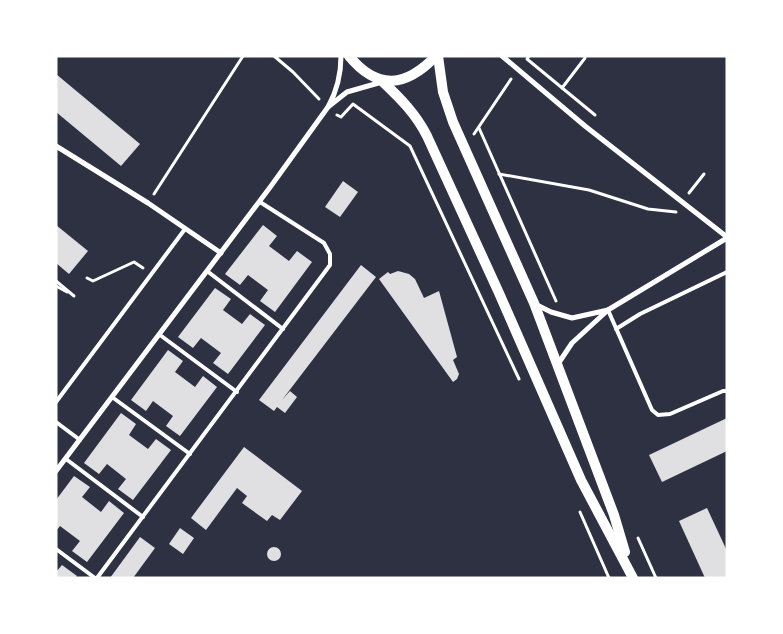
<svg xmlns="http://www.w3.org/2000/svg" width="783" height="634" font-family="'Nunito Sans',sans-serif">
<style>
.building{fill:#e0e0e3}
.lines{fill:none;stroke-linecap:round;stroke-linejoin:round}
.path{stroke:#fff;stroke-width:3}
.service{stroke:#fff;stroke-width:4}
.minor{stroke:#fff;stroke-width:5}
.secondary{stroke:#fff;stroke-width:10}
</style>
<rect width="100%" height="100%" fill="#2d3142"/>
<g class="building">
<polygon points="56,74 140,144 121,166 56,112"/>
<polygon points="343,181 358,192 340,217 325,207"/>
<polygon points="56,225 88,251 69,274 56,263"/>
<polygon points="263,225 277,236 269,246 289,261 297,251 312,262 275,312 260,301 268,290 248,275 240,285 225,274"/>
<polygon points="361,265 376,277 282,400 290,391 297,397 285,413 277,407 274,411 259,400"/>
<polygon points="398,271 409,274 415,279 424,298 439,291 457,357 453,360 459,374 457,379 453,382 379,279 388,272 390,274"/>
<polygon points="215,288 231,299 223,310 242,324 250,314 265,325 228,374 213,363 221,353 201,338 193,348 178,337"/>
<polygon points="168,350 183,361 175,372 195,387 203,376 217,387 180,436 166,426 173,416 153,401 146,411 131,400"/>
<polygon points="121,413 136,424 129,435 148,449 156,439 171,450 133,500 118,489 126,479 107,464 99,474 84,463"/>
<polygon points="727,418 727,451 662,482 649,455"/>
<polygon points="244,447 302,491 280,520 272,515 267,521 242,503 247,496 237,488 206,530 191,518"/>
<polygon points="74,476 90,487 82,497 101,512 109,501 124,513 87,562 72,551 80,541 60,526 56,531 56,500"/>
<polygon points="707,508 727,551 727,578 705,578 679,521"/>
<polygon points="180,528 194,538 183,554 169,544"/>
<polygon points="140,537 155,548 133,578 110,578"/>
<circle cx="274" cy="554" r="7"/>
<polygon points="62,565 77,576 75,578 56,578 56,572"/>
</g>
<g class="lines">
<g class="path">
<polyline points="274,56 293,72 319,99"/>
<polyline points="529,56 527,59 595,115"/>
<polyline points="562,88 585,58"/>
<polyline points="337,115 341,117 353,104 410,146 519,379"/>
<polyline points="479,128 556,301"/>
<polyline points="474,134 511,79"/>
<polyline points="499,174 589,190 648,209 676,212"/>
<polyline points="689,193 704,174"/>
<polyline points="154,194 243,56"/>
<polyline points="87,278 93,281 134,262 143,268"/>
<polyline points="56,281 74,296"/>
<polyline points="56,286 67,292"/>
<polyline points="580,512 609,578"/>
<polyline points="638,538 656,578"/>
</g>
<g class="service">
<polyline points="207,271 283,329"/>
<polyline points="608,310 652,410 658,415 670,414 723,391 727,391"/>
<polyline points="616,329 640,314 727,272"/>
<polyline points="160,335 237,392"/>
<polyline points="112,397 190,454"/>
<polyline points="56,402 185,229"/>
<polyline points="56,422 80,440"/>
<polyline points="66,459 143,517"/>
<polyline points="56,549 95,578"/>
<polyline points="97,578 330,265 330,254 324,243 260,202"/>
</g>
<g class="minor">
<path d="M341,56C341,75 337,91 328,107L347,92L382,82"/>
<polyline points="502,56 585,126 727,237"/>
<polyline points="56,146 148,203 221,253"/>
<polyline points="535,304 551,312 572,318 608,310 572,343 558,364"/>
<polyline points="608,310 727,238"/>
<polyline points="56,471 271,186 328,107"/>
</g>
<g class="secondary">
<path d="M349,56C378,91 406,87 436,56"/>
<polyline points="438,56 443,92 453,122 534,303 614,515 625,552"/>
<path d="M383,82C400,98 416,114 427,136L499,293L581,480L633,578"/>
</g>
</g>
<rect width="783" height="634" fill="none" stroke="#ffffff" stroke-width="115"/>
</svg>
